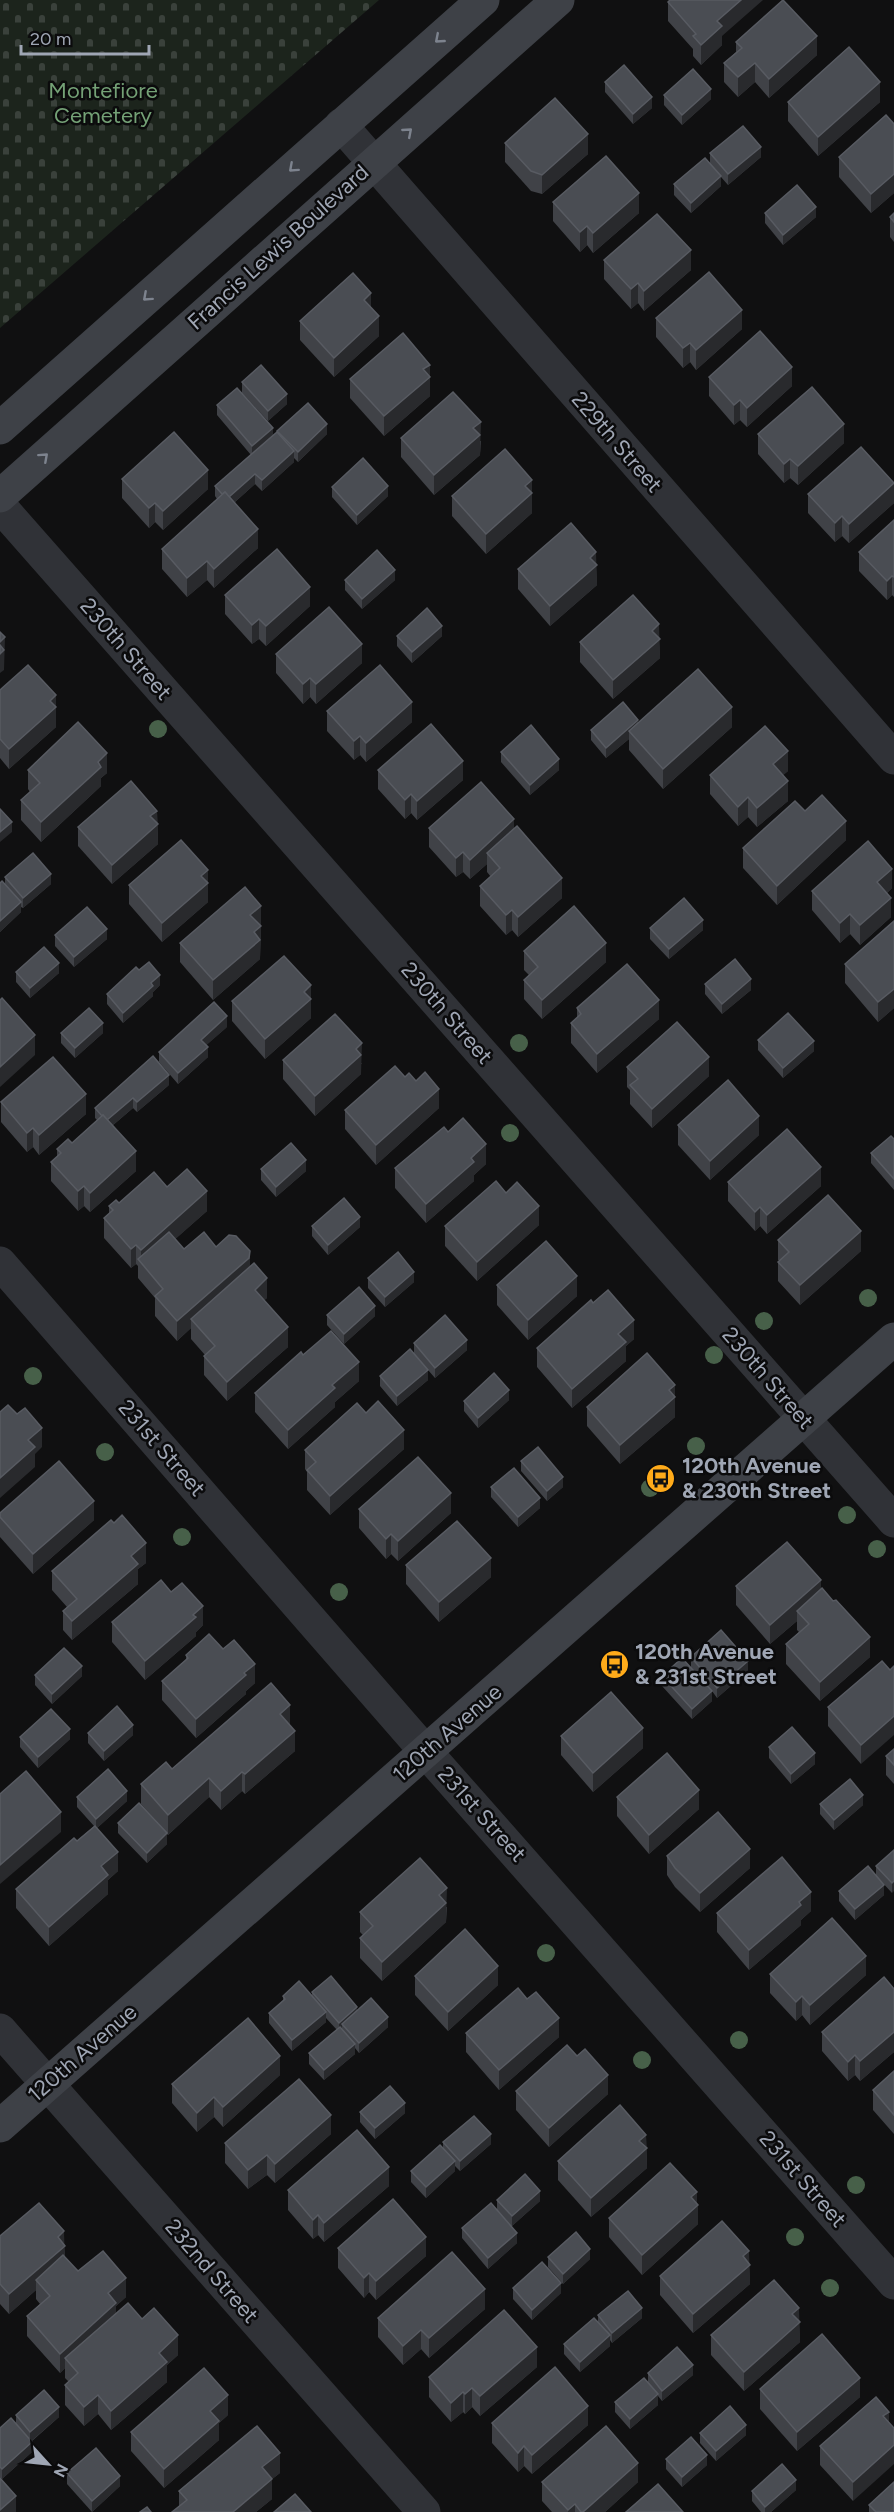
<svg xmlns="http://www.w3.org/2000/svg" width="894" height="2512" font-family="Figtree,sans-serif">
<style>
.cemetery{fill:url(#cemetery-stones)}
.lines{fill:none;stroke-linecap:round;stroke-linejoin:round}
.street{stroke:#303237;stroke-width:33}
.secondary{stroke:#3e4147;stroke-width:33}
.tree{fill:#476049}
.wall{fill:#404247}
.shaded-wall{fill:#292a2d}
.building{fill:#4a4d53;stroke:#585b62;stroke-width:1.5}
.oneway{stroke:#7d838e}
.labels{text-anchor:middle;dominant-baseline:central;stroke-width:5;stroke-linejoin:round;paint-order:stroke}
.park-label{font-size:22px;fill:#74a176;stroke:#0b0b0c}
.street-label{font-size:22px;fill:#9fa6b4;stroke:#0b0b0c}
.poi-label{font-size:22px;font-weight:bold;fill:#9fa6b4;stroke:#0b0b0c;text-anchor:start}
</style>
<defs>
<pattern id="cemetery-stones" width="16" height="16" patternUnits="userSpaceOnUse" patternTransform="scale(1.5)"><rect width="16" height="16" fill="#1c241c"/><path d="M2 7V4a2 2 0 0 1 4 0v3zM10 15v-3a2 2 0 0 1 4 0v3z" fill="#3a413b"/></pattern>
</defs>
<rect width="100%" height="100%" fill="#101011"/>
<polygon class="cemetery" points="0,0 379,0 0,328"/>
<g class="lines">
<g class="street">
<polyline points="341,125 894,758"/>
<polyline points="0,506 894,1521"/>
<polyline points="0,1263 426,1752 894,2283"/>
<polyline points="0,2030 424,2512"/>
</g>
<g class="secondary">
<polyline points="0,428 483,0"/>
<polyline points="0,496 558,0"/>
<polyline points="0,2126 894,1339"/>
</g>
</g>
<g class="tree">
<circle cx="158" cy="729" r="9"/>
<circle cx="519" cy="1043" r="9"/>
<circle cx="510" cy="1133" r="9"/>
<circle cx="868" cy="1298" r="9"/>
<circle cx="764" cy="1321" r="9"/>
<circle cx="714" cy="1355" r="9"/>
<circle cx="33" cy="1376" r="9"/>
<circle cx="696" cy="1446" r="9"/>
<circle cx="105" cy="1452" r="9"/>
<circle cx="650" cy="1488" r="9"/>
<circle cx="847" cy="1515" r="9"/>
<circle cx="182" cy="1537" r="9"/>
<circle cx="877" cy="1549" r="9"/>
<circle cx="339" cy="1592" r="9"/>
<circle cx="546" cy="1953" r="9"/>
<circle cx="739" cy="2040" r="9"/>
<circle cx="642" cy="2060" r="9"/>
<circle cx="856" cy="2185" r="9"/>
<circle cx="795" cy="2237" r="9"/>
<circle cx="830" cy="2288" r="9"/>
</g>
<g class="wall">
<polygon points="668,2 722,36 722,45 701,65 693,56 693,49 668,21"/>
<polygon points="736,42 817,55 769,98 755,82 738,97 724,82 724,63 736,52"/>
<polygon points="605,82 652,108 633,124 605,92"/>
<polygon points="664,95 711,99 682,125 664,105"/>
<polygon points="788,102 880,102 818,156 788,121"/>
<polygon points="894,124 894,193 871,213 839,177 839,157"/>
<polygon points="505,143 588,154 542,194 531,191 505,162"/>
<polygon points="710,153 761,157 728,185 721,177 721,186 691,213 674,195 674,184 710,163"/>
<polygon points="553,202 639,213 593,253 587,245 580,252 553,221"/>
<polygon points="765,213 816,217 783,245 765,223"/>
<polygon points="894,213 894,242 890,237 890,217"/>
<polygon points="604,260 691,270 644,311 638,303 631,309 604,279"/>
<polygon points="371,308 379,336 334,377 300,340 300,321"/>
<polygon points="656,318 742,329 696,370 690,362 683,368 656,337"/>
<polygon points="430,365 430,396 384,436 350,398 350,379"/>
<polygon points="709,377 792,386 747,427 740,420 734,425 709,396"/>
<polygon points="242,382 287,404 268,421 242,393"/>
<polygon points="217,405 273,435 277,432 277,431 327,434 298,462 294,458 294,462 262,491 255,484 235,502 258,548 214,588 207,580 187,597 162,569 162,549 217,499 215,496 215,486 251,455 217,415"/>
<polygon points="758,434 844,443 798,485 790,478 784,483 758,454"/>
<polygon points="401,438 481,441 480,455 434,495 401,457"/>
<polygon points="122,479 208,489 163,530 155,522 149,528 122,498"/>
<polygon points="532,480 532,513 486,554 452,516 452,496"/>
<polygon points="894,483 894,503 849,543 842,536 835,542 808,513 808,494"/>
<polygon points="332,487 388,496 357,525 332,497"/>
<polygon points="894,520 894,597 892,595 887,600 859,571 859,552"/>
<polygon points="596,565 597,585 550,626 518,589 518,569"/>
<polygon points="345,580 395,580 362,609 345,590"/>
<polygon points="225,595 310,606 266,646 259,639 252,644 225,614"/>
<polygon points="397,636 442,636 412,663 397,646"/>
<polygon points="659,639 660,658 613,699 580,662 580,642"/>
<polygon points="276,654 362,663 316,704 310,697 303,704 276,673"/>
<polygon points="0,690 56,695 56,727 9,769 0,758"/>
<polygon points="327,711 412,722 366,762 360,755 354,760 327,731"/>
<polygon points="638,723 732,727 663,789 629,750 629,739 606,758 591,740 591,730"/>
<polygon points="501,752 559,770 530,795 501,762"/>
<polygon points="28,770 107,773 101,778 101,786 41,842 21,820 21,800 30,792 28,789"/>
<polygon points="378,770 463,780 417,820 411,813 405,819 378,789"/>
<polygon points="788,771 783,775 788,801 757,827 748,817 738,826 710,794 710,775"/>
<polygon points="157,811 158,844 112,884 78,846 78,827"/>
<polygon points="805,811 846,840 777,905 743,868 743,848"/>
<polygon points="429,828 514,829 562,898 518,937 512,930 506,935 480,906 480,886 491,877 487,872 487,864 470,879 463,872 456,877 429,847"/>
<polygon points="208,870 208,902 162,942 129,904 129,885"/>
<polygon points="5,877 51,884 23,908 21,907 21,912 0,932 0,883 5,884"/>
<polygon points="892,888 887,893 891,917 860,945 850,934 840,943 812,910 812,891"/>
<polygon points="894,921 894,1008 878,1022 845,983 845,964"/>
<polygon points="261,925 260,959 213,1000 180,962 180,943"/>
<polygon points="650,928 703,930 669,959 650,939"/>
<polygon points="55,935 107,939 74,967 55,946"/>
<polygon points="524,951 606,962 542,1019 524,999 524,980 529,975 524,970"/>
<polygon points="16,972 59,973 30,998 16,982"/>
<polygon points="705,984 751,990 722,1014 705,994"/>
<polygon points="160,985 153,992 153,996 123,1023 107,1004 107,994"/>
<polygon points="311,985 311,1018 265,1059 232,1021 232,1001"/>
<polygon points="577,1008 659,1019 597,1073 571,1043 571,1023 577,1018"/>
<polygon points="227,1027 206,1045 208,1057 178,1084 159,1062 159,1052"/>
<polygon points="61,1033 103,1033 75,1058 61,1043"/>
<polygon points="758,1040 814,1051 783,1078 758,1050"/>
<polygon points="283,1060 362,1063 361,1064 361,1074 315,1116 283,1079"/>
<polygon points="627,1067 709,1076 652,1128 630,1104 630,1090 627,1087"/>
<polygon points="405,1077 439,1108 376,1165 345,1129 345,1110"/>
<polygon points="169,1085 137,1112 133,1108 112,1126 136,1171 90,1212 84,1206 78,1211 51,1181 51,1162 57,1157 57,1149 72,1143 97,1120 95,1118 95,1108"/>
<polygon points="1,1102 86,1114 39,1155 33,1147 27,1152 1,1122"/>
<polygon points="678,1125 759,1135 710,1180 678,1145"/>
<polygon points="448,1132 486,1164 474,1175 474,1181 426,1223 395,1188 395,1168"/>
<polygon points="894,1139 894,1190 871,1163 871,1153"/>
<polygon points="261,1169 306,1171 276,1197 261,1180"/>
<polygon points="728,1182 821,1186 767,1234 760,1226 755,1231 728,1201"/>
<polygon points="167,1187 207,1211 175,1239 184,1249 216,1247 250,1267 267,1298 264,1300 288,1347 227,1401 204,1375 204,1356 205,1355 191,1339 191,1328 177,1341 155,1316 155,1298 138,1278 138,1266 136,1264 131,1268 104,1238 104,1218 109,1214 109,1206"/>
<polygon points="506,1193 539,1225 477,1281 445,1246 445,1226"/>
<polygon points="312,1226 360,1227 328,1255 312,1236"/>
<polygon points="778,1240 861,1251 800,1305 778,1281 778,1262 780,1261 778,1260"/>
<polygon points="368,1278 414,1282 385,1307 368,1288"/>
<polygon points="497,1285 577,1296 528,1340 497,1305"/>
<polygon points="593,1303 634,1339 626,1346 626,1361 572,1408 537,1367 537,1348"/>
<polygon points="327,1315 375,1316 344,1344 327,1325"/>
<polygon points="414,1343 467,1350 435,1378 428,1370 428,1380 397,1406 380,1386 380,1376 414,1353"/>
<polygon points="303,1355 359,1381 335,1402 335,1407 288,1449 255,1412 255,1393"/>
<polygon points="675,1385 675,1417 620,1464 587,1426 587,1407"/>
<polygon points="509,1400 478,1428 464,1411 464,1401"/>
<polygon points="404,1449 330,1515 307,1490 307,1472 305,1469 305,1450"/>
<polygon points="521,1461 563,1487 547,1501 521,1471"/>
<polygon points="491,1487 540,1508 518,1527 491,1497"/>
<polygon points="359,1509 451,1513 398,1561 391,1554 386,1559 359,1528"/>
<polygon points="0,1513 94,1520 33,1574 0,1537"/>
<polygon points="146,1563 138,1569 138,1584 72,1640 63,1630 63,1611 67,1607 52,1590 52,1571"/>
<polygon points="406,1565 491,1577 439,1622 406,1584"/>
<polygon points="736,1586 821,1589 870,1657 820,1701 786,1664 786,1644 799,1632 797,1630 797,1621 770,1644 736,1605"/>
<polygon points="112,1622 203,1625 196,1632 196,1636 145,1680 112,1642"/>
<polygon points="186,1655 255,1683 246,1691 246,1694 196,1738 162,1700 162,1681 186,1660"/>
<polygon points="691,1657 748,1671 717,1698 712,1691 712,1701 692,1719 662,1686 662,1676 691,1667"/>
<polygon points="882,1661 861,1764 828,1726 828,1707"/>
<polygon points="35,1675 82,1676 52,1704 35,1685"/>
<polygon points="289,1725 295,1751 245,1794 242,1791 221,1810 209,1797 168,1835 167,1834 167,1844 147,1863 118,1833 118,1823 160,1825 141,1804 141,1784 172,1769"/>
<polygon points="88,1733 133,1735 104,1761 88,1743"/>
<polygon points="561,1736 643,1748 593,1792 561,1755"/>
<polygon points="20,1737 70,1739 38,1768 20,1747"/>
<polygon points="769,1747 815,1764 791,1784 769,1758"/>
<polygon points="894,1749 894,1784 886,1775 886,1756"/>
<polygon points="77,1797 127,1801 97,1828 118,1871 108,1880 108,1894 49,1946 16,1908 16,1889 77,1841 94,1826 77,1807"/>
<polygon points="617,1797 699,1809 649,1854 617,1816"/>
<polygon points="820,1804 863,1805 834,1830 820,1814"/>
<polygon points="894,1850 892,1893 881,1881 884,1895 855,1920 839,1901 839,1891 876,1876 876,1866"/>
<polygon points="667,1856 750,1868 700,1912 675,1887 667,1875"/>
<polygon points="447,1907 446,1922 382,1981 360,1958 360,1938 363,1935 360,1932 360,1912"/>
<polygon points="811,1911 801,1920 801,1925 749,1970 717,1932 717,1913"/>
<polygon points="770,1974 866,1975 810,2025 802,2015 796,2021 770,1993"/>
<polygon points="415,1976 498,1985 448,2031 415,1995"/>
<polygon points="894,1989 894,2052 860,2081 855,2075 848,2081 822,2051 822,2032"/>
<polygon points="312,1992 357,2010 388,2027 359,2053 355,2048 355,2054 324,2080 309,2064 309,2053 337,2030 326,2018 326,2022 292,2051 269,2023 269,2013 283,2001 283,1996 312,1996"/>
<polygon points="466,2033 559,2037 499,2090 466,2052"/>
<polygon points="894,2071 894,2134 873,2110 873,2090"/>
<polygon points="280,2075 223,2127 214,2117 197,2132 172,2103 172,2084"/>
<polygon points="516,2091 608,2094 549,2147 516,2110"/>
<polygon points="360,2112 405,2113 375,2139 360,2122"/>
<polygon points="331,2134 275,2183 267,2175 248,2189 225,2163 225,2143"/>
<polygon points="646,2135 647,2168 591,2217 558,2180 558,2161"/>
<polygon points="443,2142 491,2144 460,2171 455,2166 455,2171 426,2198 411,2182 411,2171 443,2148"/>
<polygon points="389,2186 324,2242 318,2235 313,2239 288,2210 288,2190"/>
<polygon points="497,2200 540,2201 512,2226 517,2243 488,2269 462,2238 462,2228 497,2209"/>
<polygon points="697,2203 698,2224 642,2275 609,2237 609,2218"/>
<polygon points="0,2236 64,2244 65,2257 78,2271 126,2297 116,2306 116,2314 142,2319 178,2355 167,2365 167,2382 111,2430 98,2414 84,2426 65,2405 65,2385 69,2382 65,2378 65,2368 60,2373 27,2336 27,2316 40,2304 36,2299 36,2290 9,2314 0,2304"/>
<polygon points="338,2248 426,2256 376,2300 369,2292 364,2298 338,2268"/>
<polygon points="548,2257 590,2259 563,2284 548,2267"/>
<polygon points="749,2264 750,2284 693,2333 660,2295 660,2276"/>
<polygon points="513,2288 561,2293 532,2320 513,2299"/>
<polygon points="485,2309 429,2358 421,2349 403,2365 378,2337 378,2318"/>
<polygon points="598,2315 642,2318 612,2343 610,2340 610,2346 580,2372 564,2354 564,2344 598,2322"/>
<polygon points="799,2322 800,2342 744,2391 711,2355 711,2335"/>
<polygon points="537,2367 480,2416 472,2407 465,2414 463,2412 451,2422 429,2397 429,2377"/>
<polygon points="648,2373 693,2375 662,2401 658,2396 658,2405 630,2429 615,2412 615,2402 648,2382"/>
<polygon points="760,2389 860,2397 797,2451 760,2409"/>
<polygon points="876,2397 853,2501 820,2465 820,2446"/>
<polygon points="16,2415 59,2417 32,2441 32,2452 2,2479 0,2477 0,2428 16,2424"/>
<polygon points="228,2415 219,2423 219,2440 164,2488 131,2451 131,2432"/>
<polygon points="492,2423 588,2425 532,2474 524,2466 518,2472 492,2443"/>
<polygon points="700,2433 746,2435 716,2461 700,2443"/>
<polygon points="666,2459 707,2465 682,2487 666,2469"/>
<polygon points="67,2473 120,2486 92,2512 67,2484"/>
<polygon points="280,2473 272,2479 272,2499 256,2512 172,2512 179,2506 179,2491"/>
<polygon points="542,2482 638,2482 605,2512 552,2512 542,2501"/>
<polygon points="796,2490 771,2512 761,2512 752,2501 752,2491"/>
<polygon points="869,2505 894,2512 869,2512"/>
</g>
<g class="shaded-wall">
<polygon points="741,0 763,0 722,36 722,45 701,65 701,45 717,21"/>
<polygon points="817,36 817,55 769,98 769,79"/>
<polygon points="755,63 755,82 738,97 738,77"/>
<polygon points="880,82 880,102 818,156 818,137"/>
<polygon points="711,89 711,99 682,125 682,115"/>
<polygon points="652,97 652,108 633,124 633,114"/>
<polygon points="588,134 588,154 542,194 542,175"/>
<polygon points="761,147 761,157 728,185 728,174"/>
<polygon points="894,174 894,193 871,213 871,194"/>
<polygon points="721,176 721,186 691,213 691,203"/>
<polygon points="639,193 639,213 593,253 593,233"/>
<polygon points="816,207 816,217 783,245 783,235"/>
<polygon points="587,226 587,245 580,252 580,232"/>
<polygon points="691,250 691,270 644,311 644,291"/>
<polygon points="638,283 638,303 631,309 631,289"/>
<polygon points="371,293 371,312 364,300"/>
<polygon points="742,310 742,329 696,370 696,350"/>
<polygon points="379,316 379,336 334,377 334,358"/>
<polygon points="690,343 690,362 683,368 683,348"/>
<polygon points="430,365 430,396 384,436 384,416 423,369"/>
<polygon points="792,367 792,386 747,427 747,408"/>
<polygon points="287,394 287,404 268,421 268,411"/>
<polygon points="740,400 740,420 734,425 734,405"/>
<polygon points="481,422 480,455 434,495 434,475 473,428"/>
<polygon points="327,424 327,434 298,462 298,452"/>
<polygon points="844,424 844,443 798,485 798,466"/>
<polygon points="273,428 273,439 252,456 252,446"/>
<polygon points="294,451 294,462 262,491 262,480"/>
<polygon points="790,459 790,478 784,483 784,464"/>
<polygon points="208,470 208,489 163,530 163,511"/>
<polygon points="255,474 255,484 227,509 227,499"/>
<polygon points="532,480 532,513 486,554 486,534 525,486"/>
<polygon points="894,483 894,503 849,543 849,524"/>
<polygon points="388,486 388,496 357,525 357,515"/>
<polygon points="155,503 155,522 149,528 149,508"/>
<polygon points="842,516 842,536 835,542 835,523"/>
<polygon points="258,529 258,548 214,588 214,569"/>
<polygon points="596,552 597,585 550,626 550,606 590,558"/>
<polygon points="207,561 207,580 187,597 187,578"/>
<polygon points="395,570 395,580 362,609 362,599"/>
<polygon points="892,576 892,595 887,600 887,581"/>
<polygon points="310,587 310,606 266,646 266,626"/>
<polygon points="259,619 259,639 252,644 252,625"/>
<polygon points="659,624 660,658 613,699 613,680 652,631"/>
<polygon points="442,626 442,636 412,663 412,652"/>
<polygon points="5,637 4,670 0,673 0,642"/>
<polygon points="362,644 362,663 316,704 316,684"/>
<polygon points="310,678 310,697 303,704 303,684"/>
<polygon points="56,695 56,727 9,769 9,749 50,701"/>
<polygon points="412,702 412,722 366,762 366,743"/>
<polygon points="732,707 732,727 663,789 663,769"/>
<polygon points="638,720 638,731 629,731 629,739 606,758 606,748"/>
<polygon points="360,736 360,755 354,760 354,741"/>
<polygon points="788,751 788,771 773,784 773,764"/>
<polygon points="107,753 107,773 101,778 101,786 41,842 41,822"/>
<polygon points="559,759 559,770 530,795 530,785"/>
<polygon points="463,761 463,780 417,820 417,801"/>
<polygon points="788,781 788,801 757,827 757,808"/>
<polygon points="411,794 411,813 405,819 405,800"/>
<polygon points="748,797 748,817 738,826 738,807"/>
<polygon points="157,811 158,844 112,884 112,865 150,816"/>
<polygon points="514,819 514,839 487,853 487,864 470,879 470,860"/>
<polygon points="846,821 846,840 777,905 777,886"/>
<polygon points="12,822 12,832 0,842 0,832"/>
<polygon points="463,852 463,872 456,877 456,858"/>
<polygon points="892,869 892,888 877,901 877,882"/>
<polygon points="208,870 208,902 162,942 162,923 201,876"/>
<polygon points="51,874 51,884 23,908 23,898"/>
<polygon points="562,878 562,898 518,937 518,917"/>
<polygon points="891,898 891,917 860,945 860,925"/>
<polygon points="21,902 21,912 0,932 0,921"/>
<polygon points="261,906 261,925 250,934 250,915"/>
<polygon points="512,910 512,930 506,935 506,915"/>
<polygon points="850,914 850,934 840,943 840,923"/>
<polygon points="703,920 703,930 669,959 669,949"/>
<polygon points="261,926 260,959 213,1000 213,980 254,932"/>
<polygon points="107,929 107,939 74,967 74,957"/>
<polygon points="606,943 606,962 542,1019 542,1000"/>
<polygon points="59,963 59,973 30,998 30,988"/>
<polygon points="160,975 160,985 153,992 153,996 123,1023 123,1013"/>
<polygon points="751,979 751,990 722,1014 722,1004"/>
<polygon points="311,985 311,1018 265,1059 265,1039 304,992"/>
<polygon points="894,989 894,1008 878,1022 878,1002"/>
<polygon points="659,1000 659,1019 597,1073 597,1054"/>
<polygon points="227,1016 227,1027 201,1050 201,1040"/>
<polygon points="103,1023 103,1033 75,1058 75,1048"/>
<polygon points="35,1035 35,1055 0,1087 0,1067"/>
<polygon points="814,1041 814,1051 783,1078 783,1068"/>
<polygon points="362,1043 361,1074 315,1116 315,1096"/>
<polygon points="208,1047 208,1057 178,1084 178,1073"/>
<polygon points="709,1057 709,1076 652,1128 652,1109"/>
<polygon points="169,1075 169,1085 137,1112 137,1102"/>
<polygon points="439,1089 439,1108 376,1165 376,1145"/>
<polygon points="86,1094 86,1114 39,1155 39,1135"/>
<polygon points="133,1098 133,1108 106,1131 106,1121"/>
<polygon points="759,1116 759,1135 710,1180 710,1161"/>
<polygon points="33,1128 33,1147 27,1152 27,1133"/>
<polygon points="486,1144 486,1164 474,1175 474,1181 426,1223 426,1204"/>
<polygon points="136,1151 136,1171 90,1212 90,1193"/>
<polygon points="306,1160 306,1171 276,1197 276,1187"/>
<polygon points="821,1167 821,1186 767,1234 767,1215"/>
<polygon points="84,1186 84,1206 78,1211 78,1191"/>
<polygon points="207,1191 207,1211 144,1267 141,1262 141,1250"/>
<polygon points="539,1206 539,1225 477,1281 477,1262"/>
<polygon points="760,1207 760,1226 755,1231 755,1212"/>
<polygon points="360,1217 360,1227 328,1255 328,1245"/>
<polygon points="861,1231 861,1251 800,1305 800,1285"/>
<polygon points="136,1245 136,1264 131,1268 131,1249"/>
<polygon points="250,1251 250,1270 191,1319 191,1328 177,1341 177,1321"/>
<polygon points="414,1272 414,1282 385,1307 385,1297"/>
<polygon points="577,1276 577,1296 528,1340 528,1320"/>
<polygon points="267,1278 267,1298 255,1309 255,1290"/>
<polygon points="375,1306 375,1316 344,1344 344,1334"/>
<polygon points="634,1320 634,1339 626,1346 626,1361 572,1408 572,1389 618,1334"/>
<polygon points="288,1327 288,1347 227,1401 227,1382"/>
<polygon points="467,1340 467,1350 435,1378 435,1368"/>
<polygon points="359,1362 359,1381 335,1402 335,1407 288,1449 288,1430 332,1385"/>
<polygon points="428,1370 428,1380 397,1406 397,1396"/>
<polygon points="675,1385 675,1417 620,1464 620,1445 669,1390"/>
<polygon points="509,1390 509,1400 478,1428 478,1418"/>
<polygon points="42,1428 42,1447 35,1454 35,1467 0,1498 0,1478 28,1440"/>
<polygon points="404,1430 404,1449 330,1515 330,1496"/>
<polygon points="563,1477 563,1487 547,1501 547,1491"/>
<polygon points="451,1493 451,1513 398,1561 398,1541"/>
<polygon points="540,1498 540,1508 518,1527 518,1517"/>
<polygon points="94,1501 94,1520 33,1574 33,1554"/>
<polygon points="391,1534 391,1554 386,1559 386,1539"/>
<polygon points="146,1543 146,1563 138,1569 138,1584 72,1640 72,1621 131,1556"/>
<polygon points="491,1558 491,1577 439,1622 439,1602"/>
<polygon points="821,1580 821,1600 797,1611 797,1621 770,1644 770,1625"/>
<polygon points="203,1606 203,1625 196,1632 196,1636 145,1680 145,1661"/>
<polygon points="870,1637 870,1657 820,1701 820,1682"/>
<polygon points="748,1661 748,1671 717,1698 717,1688"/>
<polygon points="255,1664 255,1683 246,1691 246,1694 196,1738 196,1719"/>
<polygon points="82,1666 82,1676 52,1704 52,1694"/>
<polygon points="712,1691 712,1701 692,1719 692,1709"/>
<polygon points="290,1705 290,1725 280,1733 280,1714"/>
<polygon points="894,1716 894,1735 861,1764 861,1745"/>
<polygon points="133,1725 133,1735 104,1761 104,1751"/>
<polygon points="643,1728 643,1748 593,1792 593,1773"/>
<polygon points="70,1729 70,1739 38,1768 38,1757"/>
<polygon points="295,1731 295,1751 245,1794 245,1774"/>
<polygon points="815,1753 815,1764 791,1784 791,1774"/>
<polygon points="242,1772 242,1791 221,1810 221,1791"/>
<polygon points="209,1778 209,1797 168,1835 168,1815"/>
<polygon points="699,1790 699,1809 649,1854 649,1835"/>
<polygon points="127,1791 127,1801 96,1829 96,1819"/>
<polygon points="863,1795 863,1805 834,1830 834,1820"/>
<polygon points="61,1812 61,1832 0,1884 0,1865"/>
<polygon points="167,1833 167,1844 147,1863 147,1853"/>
<polygon points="750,1849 750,1868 700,1912 700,1893"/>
<polygon points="118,1852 118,1871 108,1880 108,1894 49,1946 49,1927 101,1866"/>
<polygon points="894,1881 894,1891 892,1893 892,1883"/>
<polygon points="884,1885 884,1895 855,1920 855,1909"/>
<polygon points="447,1888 446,1922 382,1981 382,1962 439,1895"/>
<polygon points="811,1892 811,1911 801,1920 801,1925 749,1970 749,1950 799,1902"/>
<polygon points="866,1956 866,1975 810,2025 810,2005"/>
<polygon points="498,1966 498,1985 448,2031 448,2012"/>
<polygon points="802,1996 802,2015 796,2021 796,2002"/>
<polygon points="357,2007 357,2017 342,2024 342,2030 339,2033 339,2023"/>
<polygon points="326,2012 326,2022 292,2051 292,2040"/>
<polygon points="388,2017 388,2027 359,2053 359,2043"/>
<polygon points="559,2018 559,2037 499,2090 499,2070"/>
<polygon points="894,2032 894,2052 860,2081 860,2061"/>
<polygon points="355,2044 355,2054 324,2080 324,2070"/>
<polygon points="855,2055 855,2075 848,2081 848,2062"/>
<polygon points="280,2056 280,2075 223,2127 223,2107"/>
<polygon points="608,2075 608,2094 549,2147 549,2128"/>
<polygon points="214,2097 214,2117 197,2132 197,2113"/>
<polygon points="405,2103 405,2113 375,2139 375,2128"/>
<polygon points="331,2115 331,2134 275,2183 275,2164"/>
<polygon points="491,2134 491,2144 460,2171 460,2161"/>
<polygon points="646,2135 647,2168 591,2217 591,2198 639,2141"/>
<polygon points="267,2155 267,2175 248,2189 248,2170"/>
<polygon points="455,2161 455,2171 426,2198 426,2187"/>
<polygon points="389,2167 389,2186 324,2242 324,2223"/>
<polygon points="540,2191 540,2201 512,2226 512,2216"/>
<polygon points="697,2192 697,2206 698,2205 698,2224 642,2275 642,2255 691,2197"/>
<polygon points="318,2215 318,2235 313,2239 313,2220"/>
<polygon points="64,2231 65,2265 36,2280 36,2290 9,2314 9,2294 58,2237"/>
<polygon points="517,2233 517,2243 488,2269 488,2258"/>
<polygon points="426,2237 426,2256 376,2300 376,2281"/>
<polygon points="590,2249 590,2259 563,2284 563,2274"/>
<polygon points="749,2251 750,2284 693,2333 693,2314 743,2256"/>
<polygon points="369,2273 369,2292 364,2298 364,2278"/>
<polygon points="126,2278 126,2297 116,2306 116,2323 65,2358 65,2368 60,2373 60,2354 108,2293"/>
<polygon points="561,2283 561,2293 532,2320 532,2310"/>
<polygon points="485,2289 485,2309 429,2358 429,2338"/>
<polygon points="642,2308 642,2318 612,2343 612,2333"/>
<polygon points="799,2308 800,2342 744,2391 744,2372 792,2314"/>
<polygon points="421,2330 421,2349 403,2365 403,2346"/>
<polygon points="178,2335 178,2355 167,2365 167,2382 111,2430 111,2411 159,2353"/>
<polygon points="610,2335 610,2346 580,2372 580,2362"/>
<polygon points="537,2347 537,2367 480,2416 480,2396"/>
<polygon points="693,2365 693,2375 662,2401 662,2391"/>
<polygon points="860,2378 860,2397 797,2451 797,2432"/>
<polygon points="472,2388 472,2407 465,2414 465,2394"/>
<polygon points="463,2392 463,2412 451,2422 451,2403"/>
<polygon points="658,2394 658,2405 630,2429 630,2419"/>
<polygon points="98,2395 98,2414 84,2426 84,2407"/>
<polygon points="228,2395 228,2415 219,2423 219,2440 164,2488 164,2469 210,2411"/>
<polygon points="588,2406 588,2425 532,2474 532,2455"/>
<polygon points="59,2407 59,2417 30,2442 30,2432"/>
<polygon points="889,2412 889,2431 883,2416"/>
<polygon points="746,2425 746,2435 716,2461 716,2451"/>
<polygon points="32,2442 32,2452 2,2479 2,2469"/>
<polygon points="894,2445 894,2464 853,2501 853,2482"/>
<polygon points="524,2446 524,2466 518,2472 518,2453"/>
<polygon points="280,2453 280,2473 262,2487 262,2467"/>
<polygon points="707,2455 707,2465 682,2487 682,2477"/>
<polygon points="638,2463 638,2482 605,2512 583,2512"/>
<polygon points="120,2476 120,2486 92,2512 92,2501"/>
<polygon points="272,2479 272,2499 256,2512 233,2512"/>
<polygon points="796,2480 796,2490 771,2512 765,2512 765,2507"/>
<polygon points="16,2496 16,2512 0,2512 0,2510"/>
<polygon points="575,2504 575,2512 568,2512 568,2510"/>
</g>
<g class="building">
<polygon points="670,0 741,0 717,21 722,26 701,45 693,36 696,34 668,2"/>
<polygon points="783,0 817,36 769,79 755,63 738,77 724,63 742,48 736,42"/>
<polygon points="849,47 880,82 818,137 788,102"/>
<polygon points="624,65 652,97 633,114 605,82"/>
<polygon points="693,69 711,89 682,115 664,95"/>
<polygon points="555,98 588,134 542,175 531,171 505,143"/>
<polygon points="886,115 894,124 894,174 871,194 839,157"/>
<polygon points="743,126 761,147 728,174 710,153"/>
<polygon points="606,156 639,193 593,233 587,226 580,232 553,202"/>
<polygon points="705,158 721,176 691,203 674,184"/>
<polygon points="797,185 816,207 783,235 765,213"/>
<polygon points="894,213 894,222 890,217"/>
<polygon points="657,214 691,250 644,291 638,283 631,289 604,260"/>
<polygon points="709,272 742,310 696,350 690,343 683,348 656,318"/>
<polygon points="353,273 371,293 364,300 379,316 334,358 300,321"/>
<polygon points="760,331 792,367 747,408 740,400 734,405 709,377"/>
<polygon points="403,333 430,365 423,369 430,377 384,416 350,379"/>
<polygon points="261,365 287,394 268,411 242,382"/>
<polygon points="812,387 844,424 798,466 790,459 784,464 758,434"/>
<polygon points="237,388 273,428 252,446 217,405"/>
<polygon points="453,392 481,422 473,428 480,435 434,475 401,438"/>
<polygon points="308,403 327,424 298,452 277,431"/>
<polygon points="174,432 208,470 163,511 155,503 149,508 122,479"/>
<polygon points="277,432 294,451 262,480 255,474 229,497 225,492 222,494 215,486"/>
<polygon points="861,447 894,483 849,524 842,516 835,523 808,494"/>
<polygon points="505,449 532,480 525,486 532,493 486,534 452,496"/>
<polygon points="363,458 388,486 357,515 332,487"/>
<polygon points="225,492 258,529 214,569 207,561 187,578 162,549"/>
<polygon points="894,520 894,577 892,576 887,581 859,552"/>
<polygon points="571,523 596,552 590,558 597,565 550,606 518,569"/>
<polygon points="277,549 310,587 266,626 259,619 252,625 225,595"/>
<polygon points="377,550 395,570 362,599 345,580"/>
<polygon points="633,595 659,624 652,631 660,639 613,680 580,642"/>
<polygon points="329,607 362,644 316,684 310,678 303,684 276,654"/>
<polygon points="427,608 442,626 412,652 397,636"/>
<polygon points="0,632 5,637 0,642"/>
<polygon points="0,645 4,650 0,654"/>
<polygon points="28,665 56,695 50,701 56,707 9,749 0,739 0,690"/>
<polygon points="380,665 412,702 366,743 360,736 354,741 327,711"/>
<polygon points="698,669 732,707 663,769 629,731"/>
<polygon points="623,702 638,720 606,748 591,730"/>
<polygon points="78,722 107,753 98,762 101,767 41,822 21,800 40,783 28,770"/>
<polygon points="431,724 463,761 417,801 411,794 405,800 378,770"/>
<polygon points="531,725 559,759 530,785 501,752"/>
<polygon points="765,726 788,751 773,764 788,781 757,808 748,797 738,807 710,775"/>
<polygon points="131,781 157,811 150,816 158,824 112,865 78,827"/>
<polygon points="481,782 514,819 470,860 463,852 456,858 429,828"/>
<polygon points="822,795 846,821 777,886 743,848 795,801 805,811"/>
<polygon points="0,809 12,822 0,832"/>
<polygon points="517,826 562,878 518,917 512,910 506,915 480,886 500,868 487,853"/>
<polygon points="181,840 208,870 201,876 208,883 162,923 129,885"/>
<polygon points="868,841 892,869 877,882 891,898 860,925 850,914 840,923 812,891"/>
<polygon points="33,853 51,874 23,898 5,877"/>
<polygon points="2,881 21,902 0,921 0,883"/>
<polygon points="245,887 261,906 250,915 261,926 254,932 260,940 213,980 180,943"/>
<polygon points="684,898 703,920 669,949 650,928"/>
<polygon points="574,906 606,943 542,1000 524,980 538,967 524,951"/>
<polygon points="87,907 107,929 74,957 55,935"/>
<polygon points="894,921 894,989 878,1002 845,964"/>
<polygon points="44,947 59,963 30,988 16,972"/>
<polygon points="284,956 311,985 304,992 311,999 265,1039 232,1001"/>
<polygon points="735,959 751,979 722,1004 705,984"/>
<polygon points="149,962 160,975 151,983 153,986 123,1013 107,994 136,967 139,970"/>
<polygon points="627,964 659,1000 597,1054 571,1023 581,1014 577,1008"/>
<polygon points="2,998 35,1035 0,1067 0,1000"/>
<polygon points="214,1002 227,1016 201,1040 208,1047 178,1073 159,1052"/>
<polygon points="89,1008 103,1023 75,1048 61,1033"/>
<polygon points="788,1013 814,1041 783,1068 758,1040"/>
<polygon points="335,1014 362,1043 356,1049 361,1055 315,1096 283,1060"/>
<polygon points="677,1022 709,1057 652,1109 630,1085 638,1079 627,1067"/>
<polygon points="153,1056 169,1075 137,1102 133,1098 107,1120 103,1115 102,1116 95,1108"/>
<polygon points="53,1057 86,1094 39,1135 33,1128 27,1133 1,1102"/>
<polygon points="395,1066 405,1077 409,1073 416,1081 425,1072 439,1089 376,1145 345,1110"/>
<polygon points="728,1080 759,1116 710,1161 678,1125"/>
<polygon points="103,1115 136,1151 90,1193 84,1186 78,1191 51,1162 61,1153 57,1149 68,1139 72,1143"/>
<polygon points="463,1118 486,1144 471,1158 474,1162 426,1204 395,1168 444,1127 448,1132"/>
<polygon points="787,1129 821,1167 767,1215 760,1207 755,1212 728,1182"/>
<polygon points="891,1136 894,1139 894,1179 871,1153"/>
<polygon points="291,1143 306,1160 276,1187 261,1169"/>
<polygon points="187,1169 207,1191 141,1250 136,1245 131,1249 104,1218 113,1210 109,1206 116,1200 119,1203 154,1172 167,1187"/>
<polygon points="496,1181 506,1193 517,1182 539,1206 477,1262 445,1226"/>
<polygon points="828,1195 861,1231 800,1285 778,1262 789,1252 778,1240"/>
<polygon points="344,1198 360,1217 328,1245 312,1226"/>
<polygon points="169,1232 184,1249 204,1232 216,1247 229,1235 236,1236 250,1251 249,1258 177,1321 155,1296 163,1289 138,1259"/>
<polygon points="546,1241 577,1276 528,1320 497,1285"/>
<polygon points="398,1252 414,1272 385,1297 368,1278"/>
<polygon points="254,1263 267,1278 255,1290 288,1327 227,1382 204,1356 215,1346 191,1319"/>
<polygon points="359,1287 375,1306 344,1334 327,1315"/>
<polygon points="608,1290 634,1320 618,1334 626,1342 572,1389 537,1348 591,1300 593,1303"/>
<polygon points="445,1315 467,1340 435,1368 414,1343"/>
<polygon points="331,1331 359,1362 332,1385 335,1388 288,1430 255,1393 301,1352 303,1355"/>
<polygon points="410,1349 428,1370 397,1396 380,1376"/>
<polygon points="647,1353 675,1385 669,1390 675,1397 620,1445 587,1407"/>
<polygon points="494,1373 509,1390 478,1418 464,1401"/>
<polygon points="378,1401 404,1430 330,1496 307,1470 316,1462 305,1450 357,1403 366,1413"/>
<polygon points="8,1405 17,1414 25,1408 42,1428 28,1440 35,1447 0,1478 0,1412"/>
<polygon points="538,1447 563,1477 547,1491 521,1461"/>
<polygon points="418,1457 451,1493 398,1541 391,1534 386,1539 359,1509"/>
<polygon points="59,1461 94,1501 33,1554 0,1517 0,1513"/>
<polygon points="514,1468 540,1498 518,1517 491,1487"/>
<polygon points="122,1515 146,1543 131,1556 138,1564 72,1621 63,1611 77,1599 52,1571 111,1520 114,1523"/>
<polygon points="457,1521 491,1558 439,1602 406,1565"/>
<polygon points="787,1542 821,1580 770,1625 736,1586"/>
<polygon points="161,1580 171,1592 182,1583 203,1606 193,1615 196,1617 145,1661 112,1622"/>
<polygon points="822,1588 833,1601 836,1600 870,1637 820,1682 786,1644 809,1624 797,1611"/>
<polygon points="721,1630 748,1661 717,1688 691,1657"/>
<polygon points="209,1634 223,1649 234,1640 255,1664 244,1673 246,1675 196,1719 162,1681 188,1658 186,1655"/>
<polygon points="64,1648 82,1666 52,1694 35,1675"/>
<polygon points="682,1658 712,1691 692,1709 662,1676"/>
<polygon points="882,1661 890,1670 894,1666 894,1716 861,1745 828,1707"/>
<polygon points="271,1683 290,1705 280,1714 295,1731 245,1774 242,1772 221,1791 209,1778 168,1815 141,1784 166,1762 172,1769"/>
<polygon points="611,1692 643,1728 593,1773 561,1736"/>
<polygon points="117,1706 133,1725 104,1751 88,1733"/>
<polygon points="51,1709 70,1729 38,1757 20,1737"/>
<polygon points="792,1727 815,1753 791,1774 769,1747"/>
<polygon points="894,1749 894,1765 886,1756"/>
<polygon points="667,1753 699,1790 649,1835 617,1797"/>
<polygon points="108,1769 127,1791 96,1819 77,1797"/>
<polygon points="26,1771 61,1812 0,1865 0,1794"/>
<polygon points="850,1779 863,1795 834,1820 820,1804"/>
<polygon points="139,1803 167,1833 147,1853 118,1823"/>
<polygon points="718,1812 750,1849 700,1893 675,1868 667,1856"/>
<polygon points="95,1826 118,1852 101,1866 108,1875 49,1927 16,1889 74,1838 77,1841"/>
<polygon points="894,1850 894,1881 892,1883 876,1866"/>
<polygon points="782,1857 811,1892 799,1902 801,1905 749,1950 717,1913"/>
<polygon points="420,1858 447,1888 439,1895 446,1903 382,1962 360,1938 373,1926 360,1912"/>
<polygon points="868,1866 884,1885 855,1909 839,1891"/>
<polygon points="832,1918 866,1956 810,2005 802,1996 796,2002 770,1974"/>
<polygon points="465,1929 498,1966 448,2012 415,1976"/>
<polygon points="331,1976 357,2007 339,2023 312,1992"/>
<polygon points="884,1977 894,1989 894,2032 860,2061 855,2055 848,2062 822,2032"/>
<polygon points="299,1981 326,2012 292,2040 269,2013 285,1999 283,1996"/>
<polygon points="518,1988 527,1999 536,1992 559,2018 499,2070 466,2033"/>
<polygon points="371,1998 388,2017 359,2043 342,2024"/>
<polygon points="248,2018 280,2056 223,2107 214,2097 197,2113 172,2084"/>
<polygon points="340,2027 355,2044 324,2070 309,2053"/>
<polygon points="567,2045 577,2056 585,2049 608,2075 549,2128 516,2091"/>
<polygon points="894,2071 894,2115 873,2090"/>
<polygon points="299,2079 331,2115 275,2164 267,2155 248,2170 225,2143"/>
<polygon points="390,2086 405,2103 375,2128 360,2112"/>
<polygon points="620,2105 646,2135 639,2141 647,2148 591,2198 558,2161"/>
<polygon points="474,2116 491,2134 460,2161 443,2142"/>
<polygon points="357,2130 389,2167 324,2223 318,2215 313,2220 288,2190"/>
<polygon points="440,2145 455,2161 426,2187 411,2171"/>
<polygon points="670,2163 697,2192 691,2197 698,2205 642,2255 609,2218"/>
<polygon points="525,2174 540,2191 512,2216 497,2200"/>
<polygon points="393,2199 426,2237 376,2281 369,2273 364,2278 338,2248"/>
<polygon points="39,2203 64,2231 58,2237 65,2246 9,2294 0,2284 0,2236"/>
<polygon points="491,2203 517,2233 488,2258 462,2228"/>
<polygon points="722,2221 749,2251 743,2256 750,2265 693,2314 660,2276"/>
<polygon points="576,2232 590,2249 563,2274 548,2257"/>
<polygon points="103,2251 126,2278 108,2293 116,2303 60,2354 27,2316 50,2296 36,2280 63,2255 78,2271"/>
<polygon points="452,2252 485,2289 429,2338 421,2330 403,2346 378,2318"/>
<polygon points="542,2262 561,2283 532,2310 513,2288"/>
<polygon points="774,2280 799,2308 792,2314 800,2322 744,2372 711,2335"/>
<polygon points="628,2291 642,2308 612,2333 598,2315"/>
<polygon points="128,2303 142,2319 154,2308 178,2335 159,2353 167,2362 111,2411 98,2395 84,2407 65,2385 78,2373 65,2358"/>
<polygon points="504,2310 537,2347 480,2396 472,2388 465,2394 463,2392 451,2403 429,2377"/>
<polygon points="594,2318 610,2335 580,2362 564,2344"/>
<polygon points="822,2334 860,2378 797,2432 760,2389"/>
<polygon points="677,2347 693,2365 662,2391 648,2373"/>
<polygon points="555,2367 588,2406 532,2455 524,2446 518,2453 492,2423"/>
<polygon points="204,2368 228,2395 210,2411 219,2421 164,2469 131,2432"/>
<polygon points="644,2378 658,2394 630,2419 615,2402"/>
<polygon points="44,2390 59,2407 30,2432 16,2415"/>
<polygon points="876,2397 889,2412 883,2416 894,2428 894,2445 853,2482 820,2446"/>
<polygon points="730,2406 746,2425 716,2451 700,2433"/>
<polygon points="11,2418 32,2442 2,2469 0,2467 0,2428"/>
<polygon points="257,2426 280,2453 262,2467 272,2479 233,2512 172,2512 187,2500 179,2491"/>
<polygon points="606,2426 638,2463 583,2512 581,2512 575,2504 568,2510 542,2482"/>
<polygon points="691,2437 707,2455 682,2477 666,2459"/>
<polygon points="96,2448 120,2476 92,2501 67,2473"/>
<polygon points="782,2464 796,2480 765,2507 752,2491"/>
<polygon points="0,2478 16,2496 0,2510"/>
<polygon points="894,2482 894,2512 876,2512 869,2505"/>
<polygon points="658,2484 683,2512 626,2512"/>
<polygon points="295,2494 311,2512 274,2512"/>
<polygon points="147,2507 151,2512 140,2512"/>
</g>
<defs><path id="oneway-chevron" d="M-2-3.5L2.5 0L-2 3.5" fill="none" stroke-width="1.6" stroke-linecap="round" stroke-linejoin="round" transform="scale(1.5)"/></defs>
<g class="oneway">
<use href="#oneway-chevron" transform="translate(439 39) rotate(139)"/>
<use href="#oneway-chevron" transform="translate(408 132) rotate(-41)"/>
<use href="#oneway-chevron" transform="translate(293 168) rotate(138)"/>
<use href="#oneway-chevron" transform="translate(147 297) rotate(138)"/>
<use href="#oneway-chevron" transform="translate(44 457) rotate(-42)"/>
</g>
<defs>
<symbol id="bus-disc" viewBox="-11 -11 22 22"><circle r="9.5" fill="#ffab1a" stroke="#0b0b0c"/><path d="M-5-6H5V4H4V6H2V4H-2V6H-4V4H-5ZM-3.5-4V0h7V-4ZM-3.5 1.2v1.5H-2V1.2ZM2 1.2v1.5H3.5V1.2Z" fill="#111"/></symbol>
</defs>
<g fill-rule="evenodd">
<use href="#bus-disc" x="644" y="1462" width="33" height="33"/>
<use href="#bus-disc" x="598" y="1648" width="33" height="33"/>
</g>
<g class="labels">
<g class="park-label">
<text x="103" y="90">Montefiore<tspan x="103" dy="25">Cemetery</tspan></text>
</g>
<g class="street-label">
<text transform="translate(278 247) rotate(-42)">Francis Lewis Boulevard</text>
<text transform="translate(617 442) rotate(49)">229th Street</text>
<text transform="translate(126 649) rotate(49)">230th Street</text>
<text transform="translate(447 1013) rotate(49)">230th Street</text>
<text transform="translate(768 1378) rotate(49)">230th Street</text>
<text transform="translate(162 1448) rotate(49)">231st Street</text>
<text transform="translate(447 1733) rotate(-41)">120th Avenue</text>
<text transform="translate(482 1814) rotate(48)">231st Street</text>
<text transform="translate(82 2053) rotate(-41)">120th Avenue</text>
<text transform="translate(803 2179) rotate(49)">231st Street</text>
<text transform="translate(212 2271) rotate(49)">232nd Street</text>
</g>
<g class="poi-label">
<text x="682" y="1465">120th Avenue<tspan x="682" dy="25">&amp; 230th Street</tspan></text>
<text x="635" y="1651">120th Avenue<tspan x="635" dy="25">&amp; 231st Street</tspan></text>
</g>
</g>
<g transform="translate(48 2464) rotate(117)" stroke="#0b0b0c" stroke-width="4.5" paint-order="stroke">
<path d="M0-4.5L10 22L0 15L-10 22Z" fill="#9fa6b4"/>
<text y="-9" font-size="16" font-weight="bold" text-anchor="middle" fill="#9fa6b4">N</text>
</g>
<path d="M21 45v9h128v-9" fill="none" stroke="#9fa6b4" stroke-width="3"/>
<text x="30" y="45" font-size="18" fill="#9fa6b4" stroke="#0b0b0c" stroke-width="4.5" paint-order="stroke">20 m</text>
</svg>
